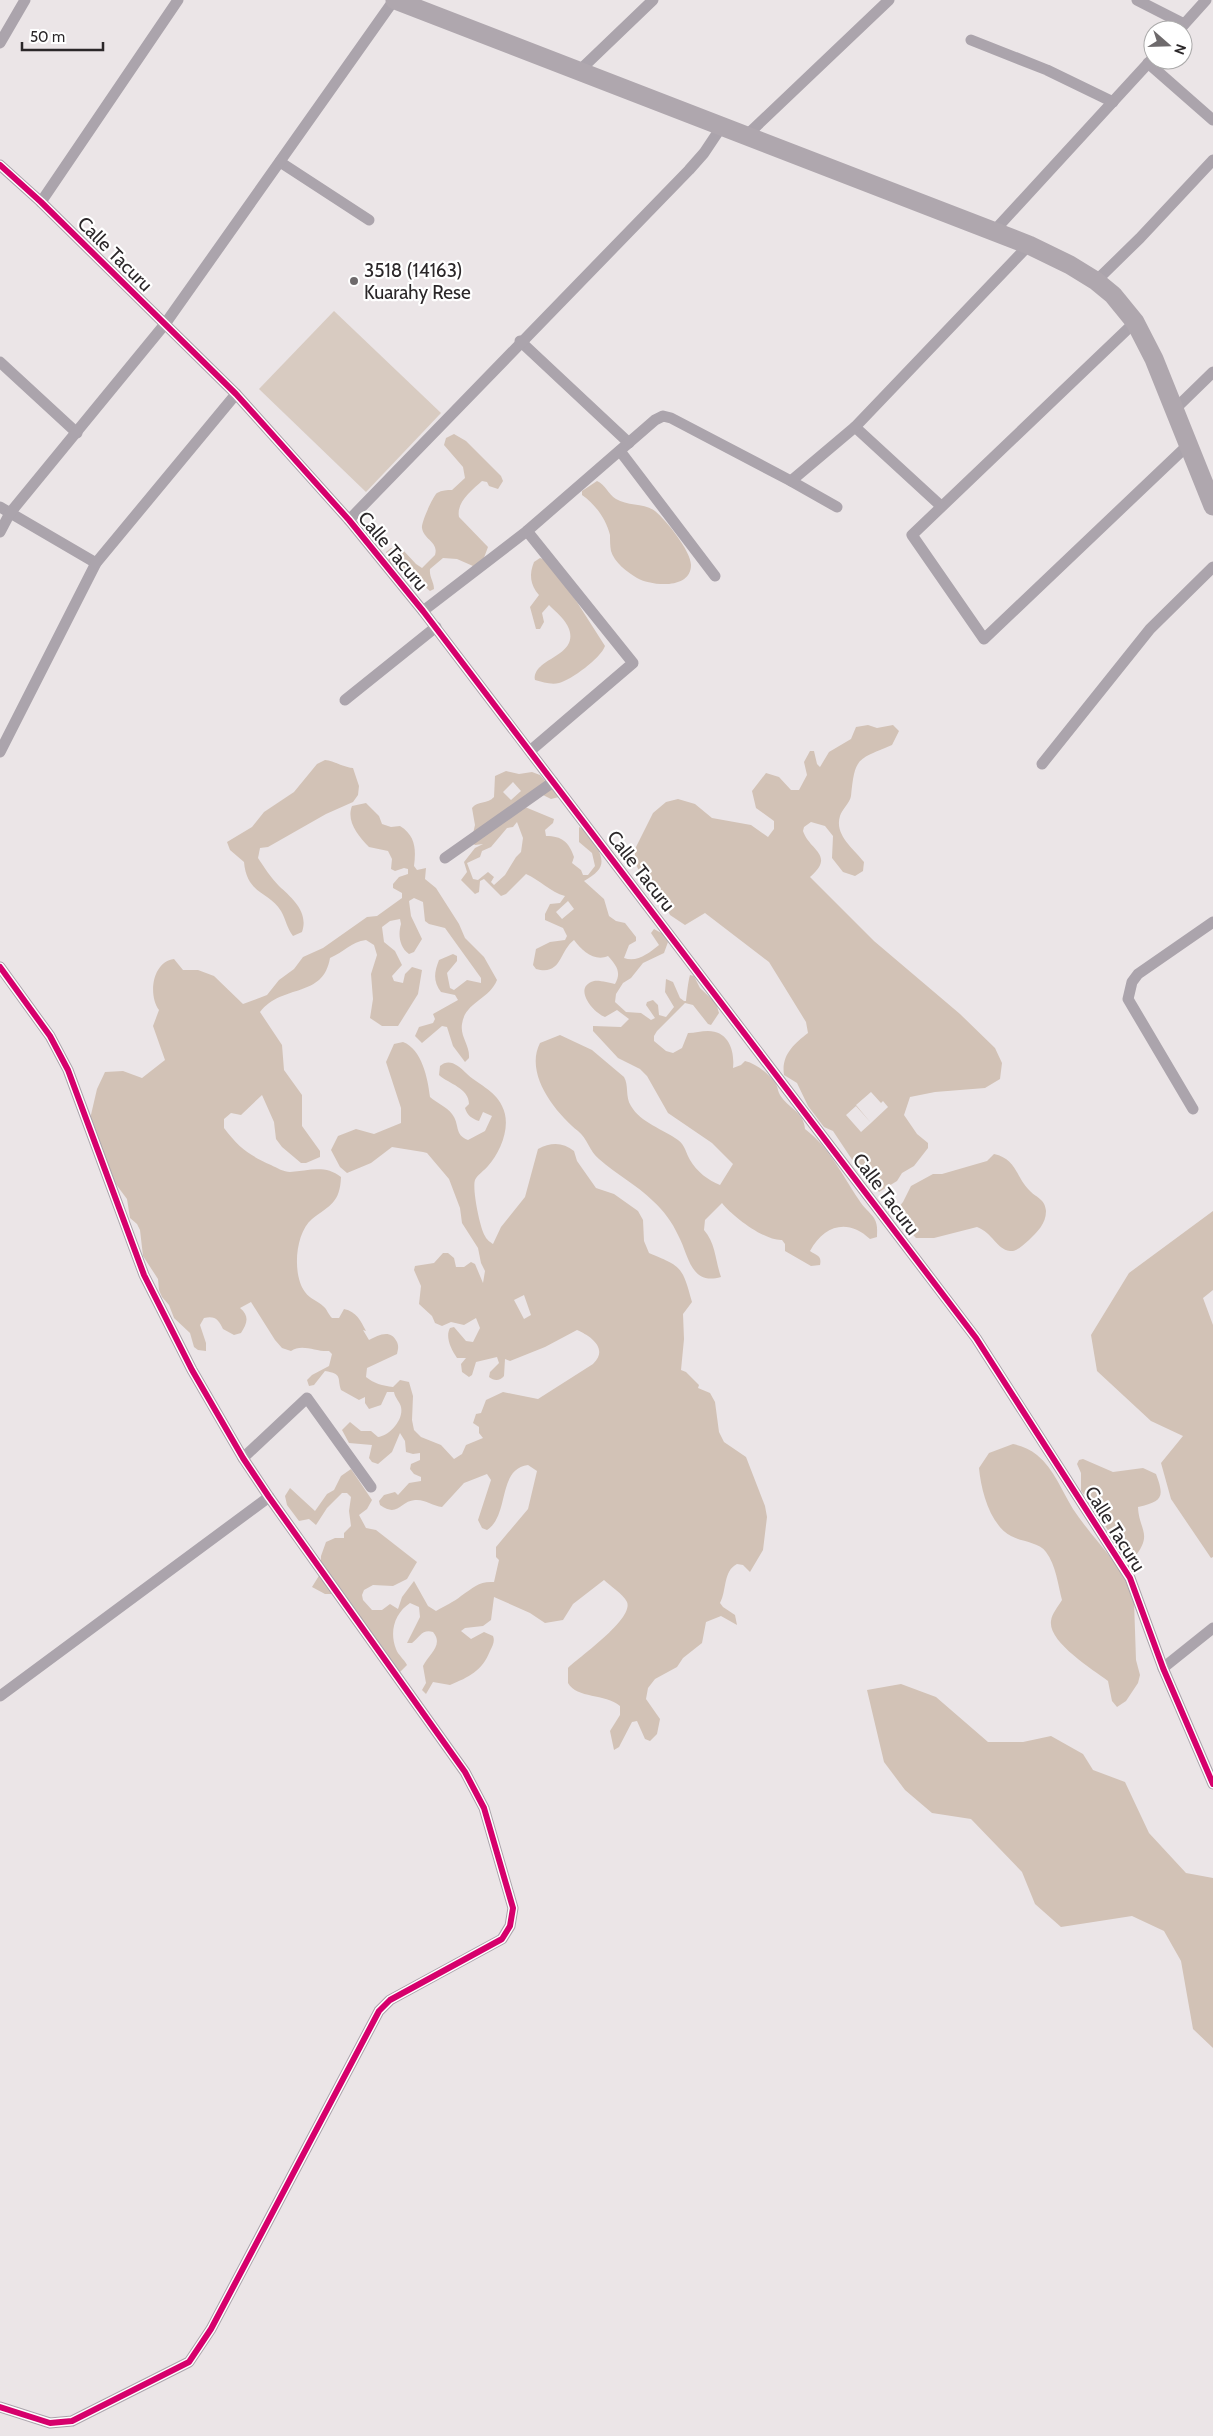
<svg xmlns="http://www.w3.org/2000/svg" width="1213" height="2436" font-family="Cabin,sans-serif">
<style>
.green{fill:#d8cbc1}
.forest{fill:#d2c2b6;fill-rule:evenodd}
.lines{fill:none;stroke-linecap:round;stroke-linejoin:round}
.street{stroke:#aba4ac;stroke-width:11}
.primary{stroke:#afa7ae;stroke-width:19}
.cycleway-casing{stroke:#fff;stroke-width:9}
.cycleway{stroke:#d6006c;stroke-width:6}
.poi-dot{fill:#6e6a6c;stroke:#fff;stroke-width:2}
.labels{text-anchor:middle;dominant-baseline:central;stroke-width:4.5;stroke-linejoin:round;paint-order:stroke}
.street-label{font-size:19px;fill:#2b2729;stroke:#fff}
.poi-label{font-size:19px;fill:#2b2729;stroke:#fff;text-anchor:start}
</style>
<rect width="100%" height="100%" fill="#ebe5e7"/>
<polygon class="green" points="334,311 441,413 366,492 259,389"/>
<g class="forest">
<path d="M454,434L466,441L501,476L503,481L498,489L489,486L487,482L482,481C472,490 456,502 459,517L488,547L482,563L473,566L457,559L443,558L430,569C429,577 434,582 434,589L430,591L408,572L390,563L386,552L391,548L402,549L416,564L422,568L435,555C439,542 424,540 422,528C421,523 433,496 437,493C442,490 447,490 452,490L465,478L463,467L444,445L446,438Z"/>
<path d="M597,481C605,484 608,494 616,499C627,506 644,503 655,511C666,520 691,551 691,565C691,590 651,586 637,578C627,572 614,562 611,551C610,546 610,540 610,535C606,519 596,505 582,495V491Z"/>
<path d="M540,558L546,560L575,599L605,646C601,658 571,680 559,683C551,685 543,682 535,680C532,658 579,657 569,629C566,620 556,612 549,605L542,613L544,622L540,629H536L530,607L539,595C530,585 529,574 534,562Z"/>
<path d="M868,725L877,728L893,725L899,731L892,745C856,760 855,758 851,796C850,803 842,809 840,816C834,835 854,849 864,862L863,871L855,876L843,872L832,858L833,836L825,826L811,822L804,827L803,831C809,850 836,855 810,877L874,941L960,1014L995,1048L1002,1063L1000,1079L985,1088L935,1092L910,1097L904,1115L917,1134L928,1143V1148L914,1166L902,1173L897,1181L879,1192L859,1170L833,1131L824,1127L808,1106L797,1083L784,1075C781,1055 794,1044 808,1033L806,1022L769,962L705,913L685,925L670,915L662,899L639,871L635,862V849L653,813L666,802L678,799L695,804L712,818L751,825L768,837L774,829V821L756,808L752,791L766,773L779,777L791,790H799L807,775L804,762L810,751H814L817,764L820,767L829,752L851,739L856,727ZM871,1092L881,1103L883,1101L888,1107L871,1123L856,1105ZM856,1106L871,1123L861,1132L846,1115Z"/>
<path d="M325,760C335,761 342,767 353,768L359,786L358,795L353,802L326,814L268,847L260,848L258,858C264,867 271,878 279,886C292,898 309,912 302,932L293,936C287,928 286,920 281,911C269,891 247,895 244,862L230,850L227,842L252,827L264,812L294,792L317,764Z"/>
<path d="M506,771L519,774L532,772L540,775L559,797L551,799L543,795L525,807L554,819L553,823L545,830L546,836C562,836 569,842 574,857L572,863L581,870L583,875H588L595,866L592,853L579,842V827C586,830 588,835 593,841C606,861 605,869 584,881L604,899L609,916L616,921L625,923L636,937V941L629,945L624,958C637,963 649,953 659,945L651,933L654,929L665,935L668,942L664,953L643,963L631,978L623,983L616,994L615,1002L626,1012L641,1013L651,1020L655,1018L646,1005L647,1002L653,1000L658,1005L659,1015L666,1017L674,1007L665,992L666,979L673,982L680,998L684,1001H686C687,993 688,982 690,975L694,976L700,988L716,1003L719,1013L711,1025L708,1024L693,1005L685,1003L657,1031L654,1036V1041L666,1051L673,1053L682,1048L688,1033C695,1033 701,1031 708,1031C728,1031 735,1050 733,1068L741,1065L745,1061C757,1064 769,1074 776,1084C778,1088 778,1092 780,1095C788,1108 804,1112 805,1129C830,1148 842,1175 859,1200C863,1207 870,1212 874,1218C878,1225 877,1230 877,1237L870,1239C848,1218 824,1225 810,1251C817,1256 822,1255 820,1265L811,1266L785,1251V1244L782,1240C765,1241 733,1217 722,1203L705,1220L704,1230C716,1244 715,1260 721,1277C690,1286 689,1255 678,1235C672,1222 664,1211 653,1201C637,1185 616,1174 599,1159C590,1152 587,1138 578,1131C556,1113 524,1074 540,1043L560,1035L592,1050L624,1077C629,1085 625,1097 631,1106C641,1123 663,1129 678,1140C685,1145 686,1153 690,1160C697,1172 708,1180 720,1185L733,1164L712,1143L668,1113L647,1076L640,1069L618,1058L593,1031V1026L621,1027L629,1019L617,1010L605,1017C593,1013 572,987 594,981C600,980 609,983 615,984C622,972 616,965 608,956C595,962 582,951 574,940C559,951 562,976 536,969L533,965L536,949L550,942L565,940L567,936L563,928L545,920V914L550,904L560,903L565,896C550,892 540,880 526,874L506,894L501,896L484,879L480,881L479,892L475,894L461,880L467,872L464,862L475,848L483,844L475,845L471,842L475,825L472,808C477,801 488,804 494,797L495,776ZM513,782L521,791L511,800L503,792ZM517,822L523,838L521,852L516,857L505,875L494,885L491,882L494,877L488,872L478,880L473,879L467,863L480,857L482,851L491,847L507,828L513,827ZM568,901L574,909L562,919L556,912Z"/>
<path d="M366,803L379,816L382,824L391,827L400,826C416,836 416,850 414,866L417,870L426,868L425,879L436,888L459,924L465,938L484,957L497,980C489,1000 465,1002 462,1024C460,1037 470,1045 469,1058L465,1062L453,1046L447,1027L442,1026L422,1043L415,1036L419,1027L433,1023L435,1019L433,1014L458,1000L455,995L441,992C433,981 434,973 439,960L453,954L457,956V961L447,973L450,988L454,990L467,980L481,983V978L445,928L429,924L425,921L423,902L414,898L409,901L411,916L422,939L414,952L409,954C399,947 398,934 401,924L400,919L390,921L382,927L384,942L395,951L402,965L392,976L394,981L403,983L405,974L412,967L422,970L418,994L398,1026H382L370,1018L373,999L371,974L377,955L374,945L366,940C351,942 344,952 330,958C323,999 283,983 260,1012L282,1045L284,1070L302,1095V1126L320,1151V1157L306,1163H301L282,1147L276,1139L274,1122L262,1095L241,1115L231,1113L224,1119V1128C239,1148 249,1155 271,1165C277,1168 284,1172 290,1172C308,1171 325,1164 341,1177C340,1203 330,1205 312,1219C295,1233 292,1275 305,1292C310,1299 318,1301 323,1306C327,1309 328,1314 332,1318H339L344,1309C357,1312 360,1320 366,1331L363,1330L369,1340C378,1336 390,1328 397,1342C399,1347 398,1349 397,1354L367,1368L366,1377C373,1383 383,1386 393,1387L400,1380L409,1382L413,1396L412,1420L414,1430L421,1437L441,1445L454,1459L462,1454L466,1445L483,1438L479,1433V1427L473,1423L476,1414L481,1413L486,1400L503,1392L538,1399L593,1364C609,1349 591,1336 577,1330L545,1347L510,1361L505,1359L504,1376C500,1381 494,1381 489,1377L490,1372L499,1363L497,1357L476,1362L472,1375L469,1377L462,1372L461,1364L466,1358H457C451,1349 445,1337 450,1328L454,1327L466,1341L473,1342L480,1328L476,1318L464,1325L451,1322L442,1326L435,1323L432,1316L419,1304L421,1286L414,1270L415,1266L434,1263L443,1253H448L454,1258L456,1267H464L471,1262L475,1264L483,1283L485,1271L481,1263L478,1248L462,1223L460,1208L449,1179L427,1153L423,1152L392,1147L371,1163L347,1173L340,1167L331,1150L338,1136L356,1129L374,1134L401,1123V1108L386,1062L394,1044L403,1042C422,1049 428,1079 430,1097C437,1103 447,1107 452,1114C460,1124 454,1135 468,1140L485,1131L492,1116L483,1112L479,1121C472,1119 467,1115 465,1108L469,1104C469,1088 449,1084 439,1075L440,1066C449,1058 458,1065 466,1073C477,1084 495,1090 502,1106C512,1125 501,1151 488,1166C485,1170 477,1175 475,1180C472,1189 480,1228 485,1236C486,1239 490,1242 493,1244L501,1227L525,1197L538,1149C551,1142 563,1142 574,1151L577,1161L596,1188L614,1194L638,1211L643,1220L644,1241L649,1253C682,1267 682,1266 692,1302L683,1314L684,1339L681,1370L686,1372L699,1385L698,1388L710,1393L715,1402L719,1432L724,1442L746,1457L765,1506L767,1517L763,1550L750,1572L743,1565L737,1564C723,1571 727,1590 720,1603L723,1607L735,1615L737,1625L721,1616L706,1622L702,1643L683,1658L677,1667L655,1679L648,1688L646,1699L660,1719L657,1734L650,1741L645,1739L637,1721L632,1722L619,1747L614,1750L610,1731L620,1715V1706C605,1693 577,1699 568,1683V1668C579,1657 634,1619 627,1602C623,1594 610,1586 604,1580L573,1604L563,1620L545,1623L530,1613L494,1597L491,1620L483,1626L465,1628L461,1631L471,1639L484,1632L493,1636C495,1641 493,1645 490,1651C482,1671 469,1677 450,1685L433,1682L426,1694L422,1690L426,1683L423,1666C429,1654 444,1645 433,1632C422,1629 420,1637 412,1643H407L420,1617L419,1607L410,1603C395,1613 389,1631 396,1649C398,1655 404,1659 407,1665L400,1672L335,1594H325L312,1587L320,1574L321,1556L326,1542L335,1538H344V1533L351,1526L349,1511L351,1497L347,1493H342L327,1508L316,1525L309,1519L299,1521L287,1505L285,1496L290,1488L315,1511L327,1494L334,1490L341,1476L351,1469L372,1500L367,1509L359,1515L366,1528L376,1530L417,1562L407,1579L393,1586L373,1585L364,1590L362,1595L363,1600L372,1610H382L390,1604L398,1609L402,1597L414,1581L428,1606L436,1611C444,1606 454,1602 461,1596C474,1587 479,1581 494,1582L499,1560L496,1557V1547L528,1509L537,1471L528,1465C497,1469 510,1515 487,1530L482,1528L478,1520L491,1480L487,1474L464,1483L442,1507C433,1506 425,1499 415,1500C400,1501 398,1518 380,1505L379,1501L384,1495L395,1492L398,1495L409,1483L421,1481V1477L414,1474L410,1469L411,1464L420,1460V1453L413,1454L406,1452L405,1441L400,1433L392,1452L378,1464L372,1462L369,1458L372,1445L349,1443L342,1430L350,1422L361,1431H371L378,1437C389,1436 404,1420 401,1407C400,1402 395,1398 394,1392H387L381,1405L369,1409L365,1403V1397L359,1400L341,1390C337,1378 343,1374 325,1371L314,1385L309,1386L307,1380L312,1375L329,1366L332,1354L329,1351C316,1352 302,1343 291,1351L282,1348L275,1340L251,1302L240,1308C250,1316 247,1324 241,1333L234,1335L223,1329C219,1320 215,1315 204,1318L200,1325L206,1343V1351L198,1350L194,1347L190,1333L174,1318L169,1305L162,1297L159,1290L158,1279L143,1256L140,1230L137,1224L130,1218L127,1199L112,1179L90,1119L97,1089L105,1072L123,1071L142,1078L165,1060L153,1026L159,1010C148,995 152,962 174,959L183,970H198L214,976L243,1004L267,995L279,980L294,969L303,957L323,948L367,917L377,916L402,898V893L393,888V884L399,877L408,874V869L404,868L395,871L391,869L392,859L388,851L369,847C358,836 346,821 352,806ZM524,1295L531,1315L524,1319L514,1300Z"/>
<path d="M994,1154C1017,1159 1016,1178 1030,1191C1037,1198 1045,1199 1046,1211C1046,1224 1037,1232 1029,1240C1023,1245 1017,1252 1010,1251C996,1249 993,1233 977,1227L934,1238H916L897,1218V1209L903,1202L911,1186L933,1174H942L987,1161Z"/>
<polygon points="1213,1211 1213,1290 1203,1298 1213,1325 1213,1557 1211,1558 1171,1499 1161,1463 1183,1436 1151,1421 1097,1371 1091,1335 1129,1273"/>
<path d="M1013,1444C1022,1446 1030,1449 1037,1455C1054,1469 1062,1491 1073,1509C1093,1540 1124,1565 1134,1601L1136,1660L1140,1675L1138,1683L1126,1701L1117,1707L1112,1701L1108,1681C1092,1669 1048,1642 1051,1621C1052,1613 1058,1607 1062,1600C1058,1585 1056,1565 1046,1552C1039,1542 1022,1542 1011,1536C990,1525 981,1490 979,1468L989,1453Z"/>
<path d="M1083,1459L1113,1472L1143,1468L1156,1474C1165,1498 1162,1501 1138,1507C1139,1531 1154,1534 1133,1559C1110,1542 1100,1512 1081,1491V1473L1077,1464L1079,1460Z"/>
<polygon points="901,1684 936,1697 988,1742 1023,1742 1051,1736 1083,1754 1093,1770 1125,1782 1149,1833 1186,1873 1213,1878 1213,2048 1193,2029 1181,1961 1164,1931 1132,1916 1061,1927 1035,1904 1022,1872 971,1819 932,1813 905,1790 884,1762 867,1690"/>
</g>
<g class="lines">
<g class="street">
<polyline points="1137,0 1184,24"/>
<polyline points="1179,30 1206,0"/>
<polyline points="971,40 1047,70 1113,102"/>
<polyline points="0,43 25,0"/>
<polyline points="1148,63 1213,120"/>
<polyline points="579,71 653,0"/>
<polyline points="746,136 889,0"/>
<polyline points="280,162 369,220"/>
<polyline points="0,165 41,202 236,394 349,520 423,611 976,1338 1130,1578 1163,1668 1213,1784"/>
<polyline points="41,202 178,0"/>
<polyline points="994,231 1153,58"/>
<polyline points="1096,281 1140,238 1213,160"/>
<polyline points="1135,322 912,535 984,639 1188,445"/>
<polyline points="520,341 629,443"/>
<polyline points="0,362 77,433"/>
<polyline points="1174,410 1213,372"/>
<polyline points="855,427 941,506"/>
<polyline points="620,451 715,576"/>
<polyline points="791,481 855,427 1029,245"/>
<polyline points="0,507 96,563"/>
<polyline points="349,520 689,170 704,153 722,126"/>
<polyline points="527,531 633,663 530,751"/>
<polyline points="0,532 10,513 165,324 394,0"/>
<polyline points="423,611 527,531 655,420 663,416 671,418 791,481 837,507"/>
<polyline points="345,700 436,627"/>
<polyline points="0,752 96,563 236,394"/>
<polyline points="1042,764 1150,629 1213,567"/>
<polyline points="445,858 553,782"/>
<polyline points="0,967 50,1036 68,1070 144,1275 192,1370 243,1458 269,1497 465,1772 484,1808 513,1908 510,1926 502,1939 390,2000 379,2011 211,2329 189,2362 72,2421 50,2423 0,2407"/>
<polyline points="1193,1109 1128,999 1132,982 1138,974 1213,922"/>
<polyline points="243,1458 307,1398 371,1487"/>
<polyline points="1163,1668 1213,1628"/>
<polyline points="0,1696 269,1497"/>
</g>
<polyline class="primary" points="395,0 1029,245 1070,265 1096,281 1113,295 1135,322 1154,359 1213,506"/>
<defs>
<g id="cycleway">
<polyline points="0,165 41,202 236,394 349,520 423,611 976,1338 1130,1578 1163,1668 1213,1784"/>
<polyline points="0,967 50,1036 68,1070 144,1275 192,1370 243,1458 269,1497 465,1772 484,1808 513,1908 510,1926 502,1939 390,2000 379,2011 211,2329 189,2362 72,2421 50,2423 0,2407"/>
</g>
</defs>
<use href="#cycleway" class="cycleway-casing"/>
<use href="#cycleway" class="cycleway"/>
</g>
<circle class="poi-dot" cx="354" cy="281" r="5"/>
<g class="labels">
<g class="street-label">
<text transform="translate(115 254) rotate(45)">Calle Tacuru</text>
<text transform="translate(393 551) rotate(50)">Calle Tacuru</text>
<text transform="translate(641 871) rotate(52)">Calle Tacuru</text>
<text transform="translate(886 1194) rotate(53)">Calle Tacuru</text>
<text transform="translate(1115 1529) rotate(58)">Calle Tacuru</text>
</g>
<g class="poi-label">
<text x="364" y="270">3518 (14163)<tspan x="364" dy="22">Kuarahy Rese</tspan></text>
</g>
</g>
<g transform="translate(1168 45) rotate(110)"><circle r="24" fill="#ffffff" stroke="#aaa9a9"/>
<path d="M0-4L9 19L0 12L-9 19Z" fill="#6e6a6c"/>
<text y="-8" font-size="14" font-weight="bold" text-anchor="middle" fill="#2b2729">N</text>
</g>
<path d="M22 42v8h81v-8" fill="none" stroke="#2b2729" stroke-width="2.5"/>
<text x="30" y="42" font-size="15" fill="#2b2729" stroke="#ffffff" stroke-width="4" paint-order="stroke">50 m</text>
</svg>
